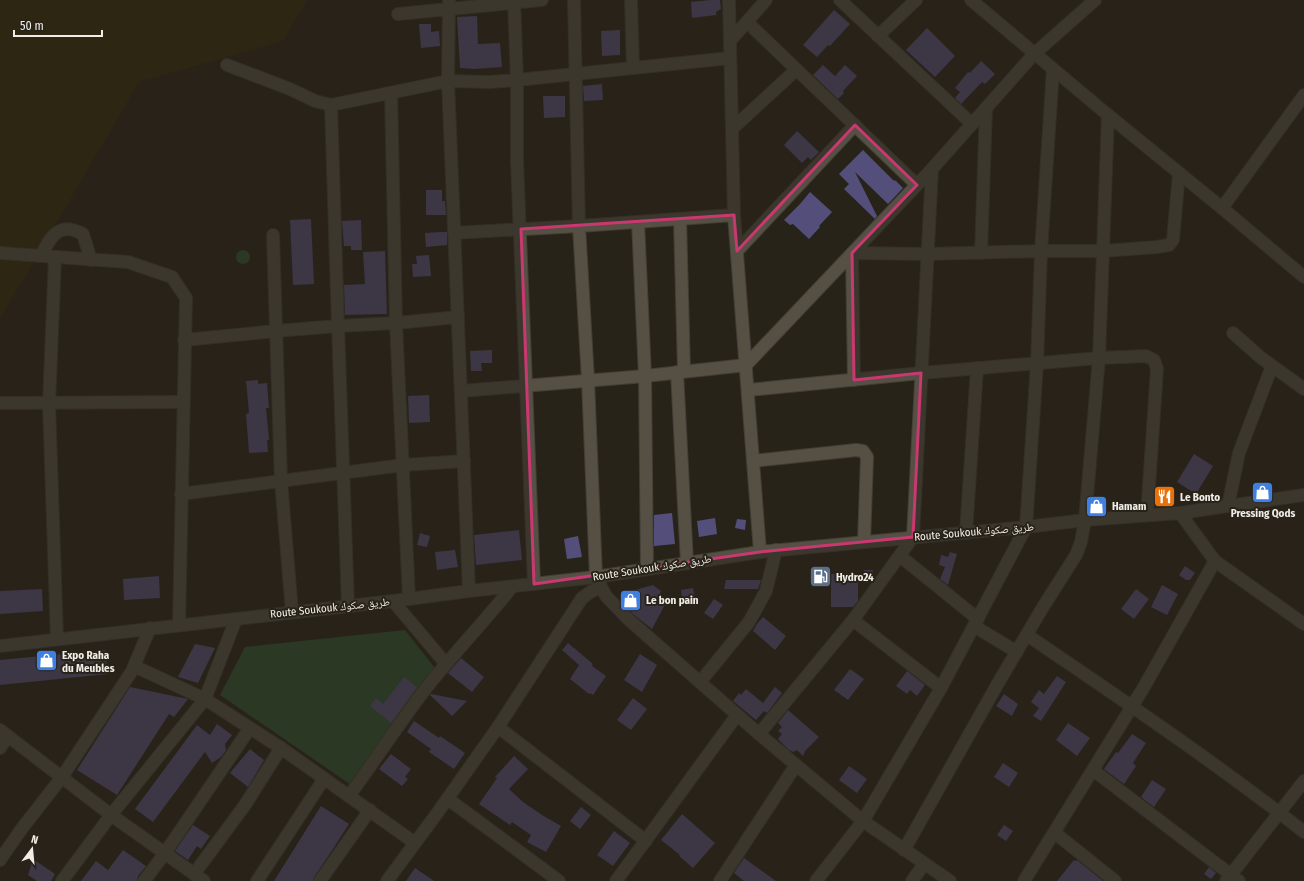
<svg xmlns="http://www.w3.org/2000/svg" width="1304" height="881" font-family="'Fira Sans Condensed','Noto Naskh Arabic',sans-serif">
<style>
.green{fill:#30522f}
.sand{fill:#332b09}
.building{fill:#544e7b}
.lines{fill:none;stroke-linecap:round;stroke-linejoin:round}
.minor-casing{stroke:#423e36;stroke-width:14}
.minor{stroke:#565044;stroke-width:12}
.marked{fill:none;stroke:#c93870;stroke-width:3;stroke-linejoin:round}
.labels{text-anchor:middle;dominant-baseline:central;stroke-width:4;stroke-linejoin:round;paint-order:stroke}
.poi-label{font-size:11px;font-weight:bold;fill:#f1ede6;stroke:#282319;text-anchor:start}
.street-label{font-size:11px;fill:#f1ede6;stroke:#282319}
</style>
<rect width="100%" height="100%" fill="#282319"/>
<g class="green">
<circle cx="243" cy="257" r="7"/>
<polygon points="405,630 435,668 354,787 220,695 245,647"/>
</g>
<polygon class="sand" points="0,0 307,0 283,41 139,82 0,319"/>
<g class="building">
<polygon points="710,0 720,0 721,9 716,12 716,15 692,18 691,2"/>
<polygon points="834,10 850,24 830,46 828,45 817,57 803,45"/>
<polygon points="477,16 478,44 500,43 502,67 474,69 460,68 457,17"/>
<polygon points="419,24 431,24 431,32 439,31 440,46 421,48"/>
<polygon points="927,28 955,56 935,77 906,50"/>
<polygon points="620,30 620,55 602,56 601,31"/>
<polygon points="981,61 995,74 985,84 982,82 961,104 955,98 960,92 955,88 968,72 970,73"/>
<polygon points="823,65 835,76 845,65 857,76 843,91 844,93 838,99 813,75"/>
<polygon points="602,84 603,100 584,101 583,86"/>
<polygon points="543,96 565,96 565,117 544,118"/>
<polygon points="797,131 819,152 811,160 808,157 802,163 784,145"/>
<polygon points="863,150 893,180 896,181 903,188 888,204 855,172 877,216 875,219 844,189 849,184 839,174"/>
<polygon points="426,190 442,190 442,201 445,201 446,215 426,215"/>
<polygon points="810,192 832,212 819,226 820,227 809,239 793,224 790,225 784,220 800,204"/>
<polygon points="311,219 314,284 293,285 290,220"/>
<polygon points="361,220 362,250 351,250 351,246 344,246 342,221"/>
<polygon points="441,232 447,232 447,245 426,247 425,233"/>
<polygon points="385,251 387,314 345,315 344,285 365,284 363,252"/>
<polygon points="429,255 431,276 413,277 412,264 417,264 416,256"/>
<polygon points="492,350 492,363 481,363 482,371 471,371 470,351"/>
<polygon points="258,380 258,384 267,383 269,408 266,408 269,440 267,440 268,452 249,453 246,414 249,413 246,381"/>
<polygon points="429,395 430,422 409,423 408,396"/>
<polygon points="1194,454 1213,466 1196,494 1177,482"/>
<polygon points="672,513 675,544 654,546 654,515"/>
<polygon points="715,518 717,534 699,537 697,521"/>
<polygon points="737,519 746,520 745,530 735,528"/>
<polygon points="519,530 522,560 476,565 474,535"/>
<polygon points="420,533 430,536 427,547 417,545"/>
<polygon points="578,536 582,557 567,559 564,539"/>
<polygon points="455,550 458,567 437,570 435,552"/>
<polygon points="950,552 957,554 948,585 940,579 945,567 939,565 941,555 948,557"/>
<polygon points="1185,566 1195,573 1190,580 1186,580 1179,575"/>
<polygon points="864,570 873,570 873,579 871,582 864,582"/>
<polygon points="831,574 858,574 858,601 853,607 831,607"/>
<polygon points="159,576 160,598 124,600 123,579"/>
<polygon points="726,580 761,580 758,589 724,589"/>
<polygon points="653,585 661,591 660,593 667,601 652,629 633,614 622,602 628,592"/>
<polygon points="1162,585 1178,594 1167,615 1151,607"/>
<polygon points="693,588 695,598 682,600 681,590"/>
<polygon points="42,589 43,611 0,614 0,591"/>
<polygon points="1136,589 1149,599 1134,619 1121,609"/>
<polygon points="714,599 723,605 713,619 704,613"/>
<polygon points="763,617 786,636 775,650 753,631 757,624"/>
<polygon points="568,643 593,664 592,666 606,676 593,695 590,693 589,694 570,679 579,665 562,650"/>
<polygon points="195,644 215,648 198,683 178,677"/>
<polygon points="105,650 108,674 0,685 0,660"/>
<polygon points="640,654 657,665 642,692 624,680"/>
<polygon points="461,658 484,677 472,692 448,673"/>
<polygon points="850,669 864,679 848,700 834,690"/>
<polygon points="907,671 925,685 917,696 910,690 907,694 896,686"/>
<polygon points="1057,676 1066,682 1041,721 1033,716 1039,708 1031,702 1039,690 1044,694"/>
<polygon points="404,677 417,687 391,723 370,706 376,698 383,704"/>
<polygon points="130,687 188,699 174,717 169,714 117,795 77,770"/>
<polygon points="775,687 782,693 767,713 764,711 756,720 733,701 739,693 741,695 746,689 763,703"/>
<polygon points="431,694 467,701 452,716 430,695"/>
<polygon points="1004,694 1018,704 1012,716 996,706"/>
<polygon points="633,698 647,709 631,730 617,720"/>
<polygon points="788,710 819,737 805,751 803,756 797,750 793,752 789,750 778,739 782,734 778,731 782,727 778,723"/>
<polygon points="414,721 439,738 440,736 465,753 454,769 429,752 431,749 407,732"/>
<polygon points="1068,723 1090,738 1077,756 1056,740"/>
<polygon points="217,724 232,735 225,744 226,750 221,757 212,763 205,752 153,822 135,809 197,725 210,735"/>
<polygon points="1132,734 1146,743 1133,763 1136,766 1124,784 1104,769 1116,752 1118,753"/>
<polygon points="250,749 264,760 248,787 230,773"/>
<polygon points="391,754 411,769 405,777 408,779 402,786 379,769"/>
<polygon points="514,756 528,769 509,789 523,802 542,815 561,826 546,852 527,842 531,835 512,822 510,825 479,804 497,778 495,777"/>
<polygon points="1003,763 1018,773 1009,787 994,777"/>
<polygon points="849,766 867,779 857,793 839,780"/>
<polygon points="1152,780 1166,789 1154,807 1141,797"/>
<polygon points="321,806 349,824 331,852 314,877 313,881 274,881"/>
<polygon points="581,807 591,815 580,829 570,821"/>
<polygon points="682,814 715,843 693,868 679,856 680,855 661,840"/>
<polygon points="193,825 210,836 201,849 197,846 188,860 175,851"/>
<polygon points="1004,825 1013,831 1006,841 997,835"/>
<polygon points="614,831 630,843 613,866 597,855"/>
<polygon points="123,850 146,866 138,876 137,881 81,881 96,861 108,870"/>
<polygon points="744,858 776,881 744,881 734,873"/>
<polygon points="33,859 55,874 51,881 37,881 28,875"/>
<polygon points="1074,860 1076,861 1077,860 1103,881 1057,881"/>
<polygon points="1209,867 1216,873 1211,879 1204,874"/>
<polygon points="415,868 434,881 406,881"/>
</g>
<g class="lines">
<defs>
<g id="minor">
<polyline points="449,0 448,81 469,591"/>
<polyline points="514,0 517,80 517,161 534,584"/>
<polyline points="631,0 633,68"/>
<polyline points="729,0 734,215 760,552"/>
<polyline points="840,0 972,124"/>
<polyline points="398,14 542,0"/>
<polyline points="747,22 917,185"/>
<polyline points="878,36 916,0"/>
<polyline points="730,41 766,0"/>
<polyline points="227,65 290,89 315,101 331,105 448,81 490,82 517,80 730,58"/>
<polyline points="391,93 396,323 409,599"/>
<polyline points="331,105 338,326 348,606"/>
<polyline points="1108,115 1222,208 1304,277"/>
<polyline points="733,128 796,70"/>
<polyline points="1222,208 1304,95"/>
<polyline points="734,215 579,226 588,380 596,577 606,596 628,619 759,734 863,821 950,881"/>
<polyline points="680,219 684,371"/>
<polyline points="638,222 645,376 647,569"/>
<polyline points="454,233 579,226 574,0"/>
<polyline points="273,235 281,481 292,612"/>
<polyline points="737,251 855,125"/>
<polyline points="0,253 128,262 172,277 186,298 179,625"/>
<polyline points="981,253 986,108"/>
<path d="M41,256C51,236 59,221 83,234L91,260"/>
<polyline points="55,257 49,404 57,639"/>
<polyline points="1233,333 1260,357 1304,389"/>
<polyline points="184,340 276,331 338,326 396,323 458,317"/>
<polyline points="677,372 687,563"/>
<polyline points="854,380 852,253 928,254 1041,251 1053,69"/>
<polyline points="748,390 921,373 1099,358 1146,356 1154,360 1157,369 1147,515"/>
<polyline points="461,391 645,376 746,365 932,169 1034,54 1095,0"/>
<polyline points="0,403 183,402"/>
<polyline points="753,461 856,450 863,451 867,457 864,542"/>
<polyline points="181,494 403,465 464,461"/>
<polyline points="1228,506 1239,453 1272,366"/>
<polyline points="1180,513 1215,561 1304,624"/>
<polyline points="966,533 977,368"/>
<polyline points="900,556 978,619"/>
<polyline points="393,601 446,664"/>
<polyline points="853,620 941,688"/>
<polyline points="974,626 1017,652"/>
<path d="M1027,635C1121,699 1215,762 1304,832"/>
<polyline points="0,646 393,601 469,591 596,577 760,552 1026,527 1085,520 1180,513 1304,495"/>
<polyline points="134,666 205,699 281,748 415,843"/>
<polyline points="700,682 749,622 766,591 776,550"/>
<polyline points="498,727 646,841"/>
<polyline points="0,730 111,815 204,881"/>
<polyline points="759,734 853,620 913,537 932,169"/>
<polyline points="0,748 8,736"/>
<polyline points="1093,770 1239,881"/>
<path d="M349,796C375,760 400,722 427,687C454,653 485,621 512,587"/>
<polyline points="448,799 559,881"/>
<polyline points="1055,833 1115,881"/>
<polyline points="904,850 997,685 1043,607 1076,555 1081,542 1085,520 1099,358 1108,115 971,0"/>
<polyline points="0,860 23,827 62,777 132,671 150,628"/>
<polyline points="194,874 245,805 281,748"/>
<polyline points="62,881 111,815 205,699 236,619"/>
<polyline points="144,881 165,853 250,728"/>
<polyline points="257,881 324,779"/>
<polyline points="320,881 370,810"/>
<polyline points="387,881 438,812 498,727 582,598 592,591 601,588"/>
<polyline points="616,881 737,715"/>
<polyline points="720,881 796,765"/>
<polyline points="816,881 863,821 941,688 1026,527 1037,363 1041,251 1103,251 1157,247 1169,245 1173,240 1179,173"/>
<polyline points="912,881 924,864"/>
<polyline points="1024,881 1144,687 1215,561"/>
<polyline points="1226,881 1304,781"/>
</g>
</defs>
<use href="#minor" class="minor-casing"/>
<use href="#minor" class="minor"/>
</g>
<path d="M0 0H1304V881H0ZM855,125L917,185L852,253L854,380L921,373L913,537L760,552L534,584L521,229L734,215L737,251Z" fill="#282319" fill-opacity=".55" fill-rule="evenodd"/>
<path class="marked" d="M855,125L917,185L852,253L854,380L921,373L913,537L760,552L534,584L521,229L734,215L737,251Z"/>
<defs>
<symbol id="shop-square" viewBox="-11 -11 22 22"><rect x="-9" y="-9" width="18" height="18" rx="4" fill="#3f7fe0" stroke="#282319"/><path d="M-5-2.5h2.3a2.7 3.5 0 0 1 5.4 0H5L5.5 6h-11ZM-1.5-2.5h3a1.5 2.3 0 0 0-3 0Z" fill="#fff"/></symbol>
<symbol id="restaurant-square" viewBox="-11 -11 22 22"><rect x="-9" y="-9" width="18" height="18" rx="4" fill="#e8710a" stroke="#282319"/><path d="M-5-6h1v4h1v-4h1v4h1v-4h1v5L-1.5 .5V6h-2V.5L-5-1ZM5-6V6H3V1.5H1.5Q1.5-4 5-6Z" fill="#fff"/></symbol>
<symbol id="fuel-square" viewBox="-11 -11 22 22"><rect x="-9" y="-9" width="18" height="18" rx="4" fill="#5c6f8a" stroke="#282319"/><path d="M-5.5-6h7V0h2V4h1.3V-2.5L3-4.5l.8-.8L6-3V5H2.5V1h-1V6h-7ZM-4.2-4.7v3.2H.2V-4.7Z" fill="#fff"/></symbol>
</defs>
<g fill-rule="evenodd">
<use href="#shop-square" x="1250" y="480" width="25" height="25"/>
<use href="#restaurant-square" x="1152" y="484" width="25" height="25"/>
<use href="#shop-square" x="1084" y="494" width="25" height="25"/>
<use href="#fuel-square" x="808" y="564" width="25" height="25"/>
<use href="#shop-square" x="618" y="588" width="25" height="25"/>
<use href="#shop-square" x="34" y="648" width="25" height="25"/>
</g>
<g class="labels">
<g class="poi-label">
<text x="1180" y="497">Le Bonto</text>
<text x="1112" y="506">Hamam</text>
<text x="1263" y="513" text-anchor="middle">Pressing Qods</text>
<text x="836" y="577">Hydro24</text>
<text x="646" y="600">Le bon pain</text>
<text x="62" y="655">Expo Raha<tspan x="62" dy="13">du Meubles</tspan></text>
</g>
<g class="street-label">
<text transform="translate(974 532) rotate(-5)">Route Soukouk طريق صكوك</text>
<text transform="translate(652 568) rotate(-9)">Route Soukouk طريق صكوك</text>
<text transform="translate(330 608) rotate(-6)">Route Soukouk طريق صكوك</text>
</g>
</g>
<g transform="translate(32 849) rotate(16)" stroke="#282319" stroke-width="3" paint-order="stroke">
<path d="M0-3L7 15L0 10L-7 15Z" fill="#f1ede6"/>
<text y="-6" font-size="11" font-weight="bold" text-anchor="middle" fill="#f1ede6">N</text>
</g>
<path d="M14 30v6h88v-6" fill="none" stroke="#f1ede6" stroke-width="2"/>
<text x="20" y="30" font-size="12" fill="#f1ede6" stroke="#282319" stroke-width="3" paint-order="stroke">50 m</text>
</svg>
